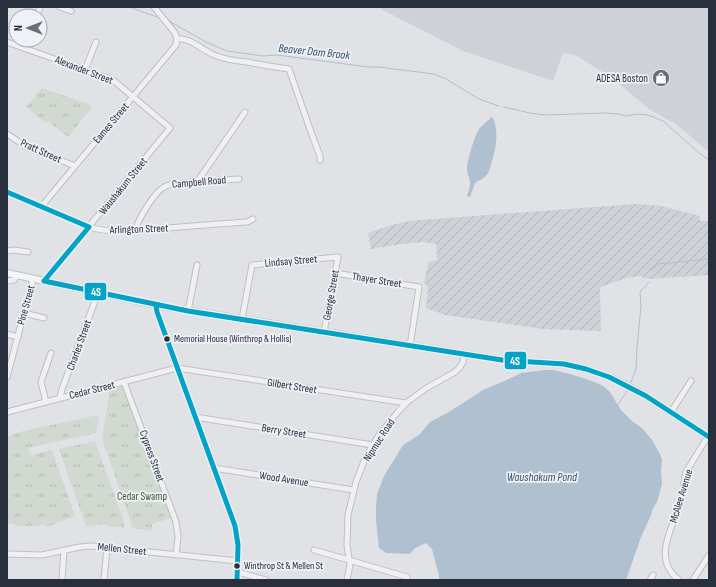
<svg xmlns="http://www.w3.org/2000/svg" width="716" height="587" font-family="'Sofia Sans Condensed',sans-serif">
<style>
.built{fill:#ced2d8}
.industrial{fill:url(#industrial-furrows)}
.park{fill:url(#park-tufts)}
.water{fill:#afc0d0}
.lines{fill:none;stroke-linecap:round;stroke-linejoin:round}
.stream{stroke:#afc0d0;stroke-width:1}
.minor-casing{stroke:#bec0c3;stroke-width:7}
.major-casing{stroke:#bdbfc3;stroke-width:8}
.minor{stroke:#f0f0f2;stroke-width:5}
.major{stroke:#f4f5f6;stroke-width:6}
.bus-1-casing{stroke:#eef1f5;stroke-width:8}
.bus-1{stroke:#02a3c7;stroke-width:5}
.bus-dot{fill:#28303e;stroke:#eef1f5;stroke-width:1.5}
.labels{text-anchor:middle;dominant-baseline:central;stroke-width:3.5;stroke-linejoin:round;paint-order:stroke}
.bus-label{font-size:10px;fill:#28303e;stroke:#eef1f5;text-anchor:start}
.street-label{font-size:11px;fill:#28303e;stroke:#eef1f5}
.poi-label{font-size:11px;fill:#28303e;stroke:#eef1f5;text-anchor:end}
.park-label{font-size:11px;fill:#3d5936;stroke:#eef1f5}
.water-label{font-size:12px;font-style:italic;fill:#335070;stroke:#eef1f5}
.line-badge{stroke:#eef1f5;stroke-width:1.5}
.badge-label{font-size:11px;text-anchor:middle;font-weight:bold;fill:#fff}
</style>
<defs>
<pattern id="industrial-furrows" width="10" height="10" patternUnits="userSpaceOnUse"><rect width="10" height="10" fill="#ced2d8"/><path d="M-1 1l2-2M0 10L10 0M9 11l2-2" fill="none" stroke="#b1b5ba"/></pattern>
<pattern id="park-tufts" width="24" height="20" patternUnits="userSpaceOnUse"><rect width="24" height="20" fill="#d1d9d1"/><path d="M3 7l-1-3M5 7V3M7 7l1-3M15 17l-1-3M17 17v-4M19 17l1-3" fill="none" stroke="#b3bbb4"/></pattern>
</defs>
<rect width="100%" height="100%" fill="#e0e2e5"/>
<polygon class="built" points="379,7 709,7 709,152 677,125 649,109 611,77 575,55 563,53 553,81 463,51 383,10"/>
<polygon class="industrial" points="634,204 651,205 661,206 700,216 700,221 709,221 709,275 649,279 638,276 626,278 601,287 600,290 601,331 543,329 445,315 426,308 428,287 424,283 428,262 437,260 436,244 424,242 402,244 371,249 368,233 392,225 409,221"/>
<g class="park">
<polygon points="42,88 88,104 92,107 68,137 48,121 46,123 26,107"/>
<polygon points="119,386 122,387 124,389 171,518 152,524 152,531 132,528 130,519 102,439 110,389"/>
<polygon points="99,415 96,433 28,448 31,455 52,450 75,516 46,527 45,524 36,526 15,526 14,524 7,524 7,437 23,431"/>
<polygon points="95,441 124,522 124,528 107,526 105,524 86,526 59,449"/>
</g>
<g class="water">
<path d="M492,117L493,118C500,134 495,152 490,168C489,171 488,174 486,176C483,179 478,181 475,183L470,197L467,196C468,192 471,186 470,181C469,177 467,174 467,169C467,161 475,134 480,128C483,124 488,121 492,117Z"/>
<polygon points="545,370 554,370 573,375 592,381 603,386 610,392 621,410 632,421 642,428 652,440 660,454 662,460 661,471 662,484 657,502 652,510 652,513 641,537 626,580 439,580 439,576 432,549 426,543 415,548 410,554 386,553 379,548 376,520 376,508 377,494 384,476 403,445 419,435 430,422 449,412 483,390 511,378 521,373"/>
</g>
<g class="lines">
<g class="stream">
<polyline points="129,7 160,18"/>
<polyline points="169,21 206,42 227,51 263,56 277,55 368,67 379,67 434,74 446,79 479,99 499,106"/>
<polyline points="504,107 530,113 545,115 604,113 619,114 626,116 638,114 648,115 663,121 699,153 709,160"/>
<polyline points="651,270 658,264 709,259"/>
<polyline points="631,382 636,369 637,348 641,306 640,292 649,282"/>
<polyline points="617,406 627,391"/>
</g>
<defs>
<g id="minor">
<polyline points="60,7 71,11"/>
<polyline points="154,7 175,33 177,39"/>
<polyline points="37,16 40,7"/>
<path d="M177,39C190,37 202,50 214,55C224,59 236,61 247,62C261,65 275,67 289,69L311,132L320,156V160"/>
<polyline points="7,42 113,80 170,128 44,281"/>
<polyline points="26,49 29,40"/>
<polyline points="85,70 96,42"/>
<polyline points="7,134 27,147 75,166"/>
<polyline points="197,182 245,112"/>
<path d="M7,192L89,227C109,233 130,231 151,229C183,227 215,224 247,222L253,219"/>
<polyline points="41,207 176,45 177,39"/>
<path d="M135,230C139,219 154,191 166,186C173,183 186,183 193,182C209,181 224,180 239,179"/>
<polyline points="7,251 14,250 28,252"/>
<polyline points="335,273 419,287 410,346"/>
<polyline points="7,281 14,280 17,275"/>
<polyline points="156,305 157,312 235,526 238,545 237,580"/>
<polyline points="188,311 197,265"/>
<polyline points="24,313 44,318"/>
<polyline points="242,319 252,265 338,257 324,332"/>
<polyline points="7,334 18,337"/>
<polyline points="7,377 33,279"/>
<polyline points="124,382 176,522 178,537 176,555"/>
<polyline points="60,398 62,389 98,293"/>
<polyline points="46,402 41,382 51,353"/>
<polyline points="7,412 177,368 406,403"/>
<polyline points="671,412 691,381"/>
<polyline points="195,417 373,445"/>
<polyline points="214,468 353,490"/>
<polyline points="314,550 349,560"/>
<polyline points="7,554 42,555 80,547 91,546 238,561"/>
<polyline points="349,560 407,577 408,580"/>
<polyline points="238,572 266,580"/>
<polyline points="62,580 64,550"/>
<polyline points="104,580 107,548"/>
<polyline points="347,580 350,565 347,545 348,515 356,482 366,456 379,435 397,413 406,403 425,389 455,372 460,367 463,362 464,354"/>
<polyline points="650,580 653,575"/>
<path d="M679,580C651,559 673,527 681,502C684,492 683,481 686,472L708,436"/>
<polyline points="693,580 709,555"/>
</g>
<polyline id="major" points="7,273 166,307 502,360 564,364 586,369 609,377 624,384 646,396 709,437"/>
</defs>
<use href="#minor" class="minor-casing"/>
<use href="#major" class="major-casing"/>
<use href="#minor" class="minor"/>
<use href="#major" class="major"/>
<defs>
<g id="bus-1">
<polyline points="7,192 89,227 44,281 188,311 502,360 564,364 586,369 609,377 646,396 709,437"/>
<polyline points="156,305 157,312 235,526 238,545 237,580"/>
</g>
</defs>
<use href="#bus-1" class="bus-1-casing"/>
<use href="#bus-1" class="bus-1"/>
</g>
<defs>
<symbol id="shop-disc" viewBox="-11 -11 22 22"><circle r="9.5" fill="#686e78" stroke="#eef1f5"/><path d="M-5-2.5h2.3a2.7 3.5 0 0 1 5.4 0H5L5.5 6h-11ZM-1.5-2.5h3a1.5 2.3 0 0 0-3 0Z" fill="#fff"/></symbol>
</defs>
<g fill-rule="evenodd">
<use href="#shop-disc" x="651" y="68" width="20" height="20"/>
</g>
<g class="bus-dot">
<circle cx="167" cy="339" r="3.5"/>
<circle cx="237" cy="566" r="3.5"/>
</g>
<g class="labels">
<g class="bus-label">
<text x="174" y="339">Memorial House (Winthrop &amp; Hollis)</text>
<text x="244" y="566">Winthrop St &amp; Mellen St</text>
</g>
<g class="street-label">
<text transform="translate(84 70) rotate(21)">Alexander Street</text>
<text transform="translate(111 123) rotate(-50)">Eames Street</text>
<text transform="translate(41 151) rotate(24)">Pratt Street</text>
<text transform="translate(199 182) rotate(-5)">Campbell Road</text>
<text transform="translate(123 186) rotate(-51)">Waushakum Street</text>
<text transform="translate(139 229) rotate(-2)">Arlington Street</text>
<text transform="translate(291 261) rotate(-5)">Lindsay Street</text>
<text transform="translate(377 280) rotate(9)">Thayer Street</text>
<text transform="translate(331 295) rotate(-80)">George Street</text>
<text transform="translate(26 305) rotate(-75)">Pine Street</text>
<text transform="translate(79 345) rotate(-70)">Charles Street</text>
<text transform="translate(292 386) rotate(9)">Gilbert Street</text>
<text transform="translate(92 390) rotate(-14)">Cedar Street</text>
<text transform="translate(284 431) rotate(9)">Berry Street</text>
<text transform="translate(379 440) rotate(-57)">Nipmuc Road</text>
<text transform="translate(152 456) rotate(70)">Cypress Street</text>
<text transform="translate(284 479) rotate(9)">Wood Avenue</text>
<text transform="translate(681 496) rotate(-73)">McAlee Avenue</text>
<text transform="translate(122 549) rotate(6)">Mellen Street</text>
</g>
<g class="poi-label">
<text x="648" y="78">ADESA Boston</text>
</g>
<g class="park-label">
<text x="142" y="496">Cedar Swamp</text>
</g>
<g class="water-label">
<text transform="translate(314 52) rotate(6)">Beaver Dam Brook</text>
<text x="542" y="477">Waushakum Pond</text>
</g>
</g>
<g class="line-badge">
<rect x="84" y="282" width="23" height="19" rx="4" fill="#02a3c7"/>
<rect x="504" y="351" width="23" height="19" rx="4" fill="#02a3c7"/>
</g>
<g class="badge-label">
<text x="96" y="296">4S</text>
<text x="515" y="365">4S</text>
</g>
<rect width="716" height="587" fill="none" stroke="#28303e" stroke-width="16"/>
<g transform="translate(28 28) rotate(270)"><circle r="19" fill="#eef1f5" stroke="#9fa4ac"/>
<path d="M0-3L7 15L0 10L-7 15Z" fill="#686e78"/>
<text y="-6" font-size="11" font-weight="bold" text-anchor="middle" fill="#28303e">N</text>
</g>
</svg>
